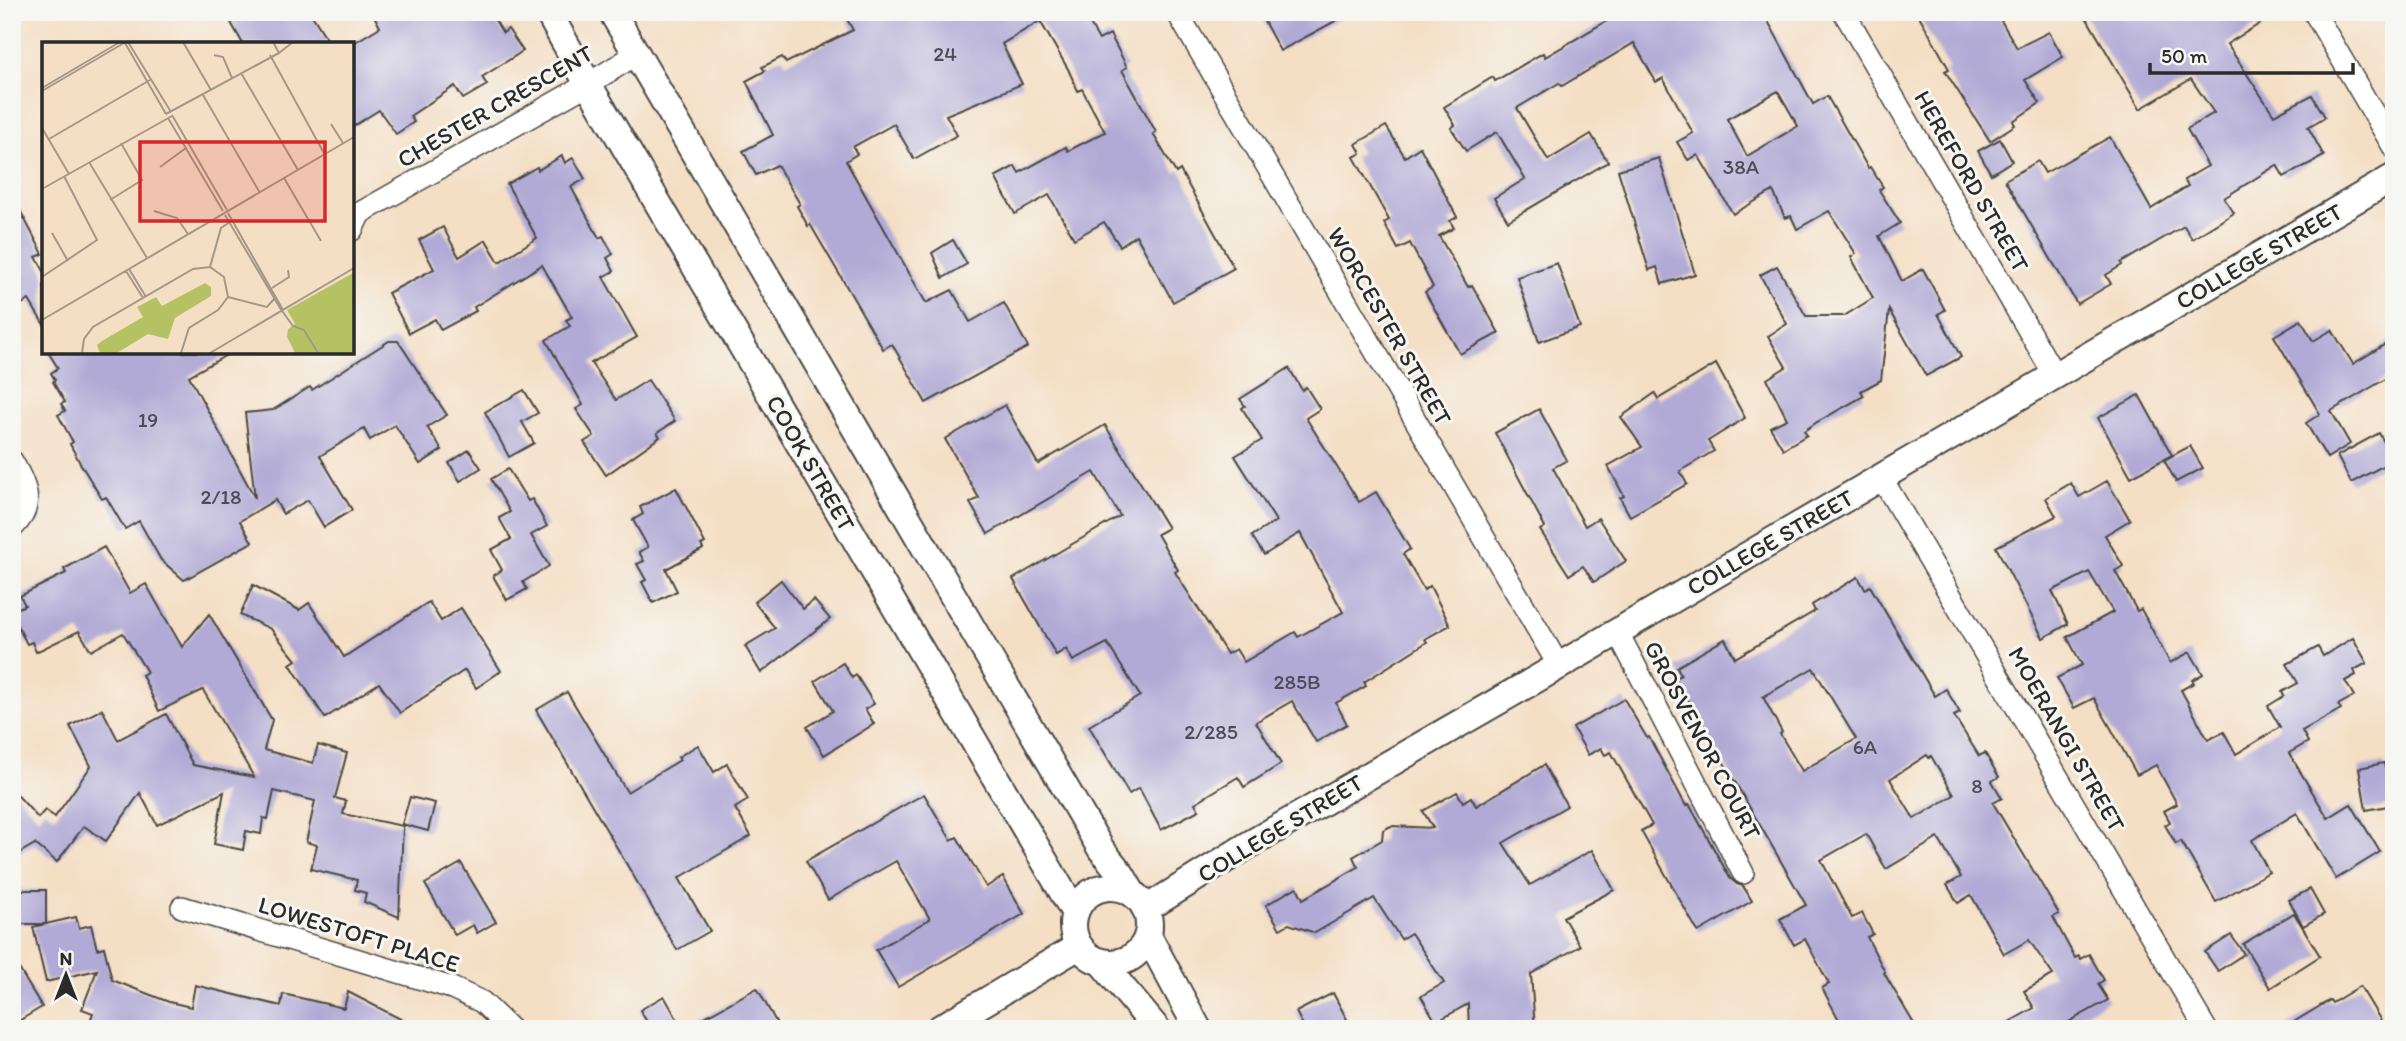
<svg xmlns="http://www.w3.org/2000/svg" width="2406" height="1041" font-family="Itim,sans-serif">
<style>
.building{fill:#b1aad6;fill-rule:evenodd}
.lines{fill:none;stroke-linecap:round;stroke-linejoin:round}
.minor-casing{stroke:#494642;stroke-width:24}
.tertiary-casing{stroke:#494642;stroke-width:30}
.minor{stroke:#fff;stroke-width:21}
.tertiary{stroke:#fff;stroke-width:26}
.labels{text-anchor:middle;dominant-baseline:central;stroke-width:6;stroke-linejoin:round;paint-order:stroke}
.number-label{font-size:21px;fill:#4c4b56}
.street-label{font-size:24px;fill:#2b2b2b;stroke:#f6f6f2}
.inset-road{fill:none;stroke:#a49787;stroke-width:2}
.view{fill:#d62828;fill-opacity:0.15;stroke:#d62828;stroke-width:3.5}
.inset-edge{fill:none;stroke:#2b2b2b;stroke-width:3.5}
</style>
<rect width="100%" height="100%" fill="#f6f6f2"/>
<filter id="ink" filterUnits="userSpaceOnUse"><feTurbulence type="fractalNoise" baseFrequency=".0143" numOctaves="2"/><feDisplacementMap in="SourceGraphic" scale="14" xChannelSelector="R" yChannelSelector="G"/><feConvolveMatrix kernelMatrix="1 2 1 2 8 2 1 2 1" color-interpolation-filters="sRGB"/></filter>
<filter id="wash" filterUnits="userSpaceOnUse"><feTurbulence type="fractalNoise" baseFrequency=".00686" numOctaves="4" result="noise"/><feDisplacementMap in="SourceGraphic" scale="28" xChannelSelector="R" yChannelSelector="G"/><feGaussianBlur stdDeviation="1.57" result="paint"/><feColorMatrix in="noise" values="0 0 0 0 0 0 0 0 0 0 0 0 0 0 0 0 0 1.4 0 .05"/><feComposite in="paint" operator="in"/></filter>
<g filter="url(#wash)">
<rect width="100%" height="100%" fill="#f4dfc5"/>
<g id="blocks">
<g class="building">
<polygon points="225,12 310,12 330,44 243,44"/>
<polygon points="372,12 490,12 503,33 508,29 523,51 482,77 487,85 463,99 455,86 410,116 414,122 396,134 379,110 352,127 352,44 380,27"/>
<polygon points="843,12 1083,12 1099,40 1110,34 1127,67 1122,70 1156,132 1153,134 1176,173 1180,170 1234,268 1173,302 1136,235 1120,246 1104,222 1074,239 1049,195 1015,214 995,177 1015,166 1019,173 1066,147 1068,151 1105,132 1082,89 1078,91 1068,69 1040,21 1002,44 1022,84 946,115 957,135 914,159 894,124 853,147 857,154 846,161 926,303 952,290 970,322 1004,303 1028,347 926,403 892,344 883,349 810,224 808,226 797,206 800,204 777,165 756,175 743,151 773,135 746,81 765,71 762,67 782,57 786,63 853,30"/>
<polygon points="1259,12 1352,12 1280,51"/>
<path d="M1604,12H1763L1813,104L1827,96L1868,168L1870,167L1883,187L1879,190L1900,223L1879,236L1902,281L1923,269L1945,310L1938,314L1961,357L1926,376L1889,310L1881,380L1861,391L1864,396L1817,422L1804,431L1807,435L1783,449L1770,427L1787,419L1767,379L1786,367L1768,336L1787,324L1760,275L1777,266L1806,316H1844L1873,298L1851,257L1856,254L1829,211L1797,229L1791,216L1785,218L1773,191L1733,214L1698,155L1688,160L1677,142L1693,133L1663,78L1656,82L1634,43L1562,86L1559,83L1517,108L1548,160L1591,134L1608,162L1508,221L1494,198L1525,179L1497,132L1466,151L1451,128L1455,125L1444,107L1493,77L1495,81L1543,53L1545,57L1608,20ZM1778,91L1798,126L1747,156L1727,119Z"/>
<polygon points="1917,12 1996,12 2017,48 2049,32 2063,57 2025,80 2040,103 2013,121 2015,125 1990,141 1945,71 1949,69"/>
<polygon points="2083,12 2279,12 2227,44 2274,115 2312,95 2325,117 2308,127 2324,156 2284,177 2277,165 2224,198 2234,213 2192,239 2184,226 2121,263 2122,265 2106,275 2111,284 2077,304 2005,180 2038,161 2045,173 2110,137 2151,209 2188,186 2184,180 2208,166 2187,129 2214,113 2191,79 2140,109"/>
<polygon points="1386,126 1405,157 1420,147 1457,217 1450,221 1454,228 1439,236 1468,287 1472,285 1499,333 1460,354 1425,292 1433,287 1410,243 1398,249 1384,223 1389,220 1354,157 1361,153 1356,144"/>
<polygon points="2000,139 2012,161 1991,174 1978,151"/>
<polygon points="562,156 565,163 573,158 585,179 571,187 599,238 603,236 613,254 607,258 614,271 603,277 637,337 591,363 616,400 648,380 675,421 657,433 660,437 606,475 584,442 594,436 576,409 583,405 546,340 570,326 566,320 572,317 542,265 474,307 476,311 441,330 435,319 409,333 388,293 434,269 419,240 443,227 459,257 486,240 499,262 537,238 507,184 537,167 538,170"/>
<polygon points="1659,158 1695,274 1662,284 1657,267 1649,270 1618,170"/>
<polygon points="12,195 43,254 36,257 44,271 44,325 29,300 12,309"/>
<polygon points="953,240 967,264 943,278 932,253"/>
<polygon points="1557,263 1580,327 1539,342 1517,277"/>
<polygon points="2301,320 2313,341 2332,330 2353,364 2394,339 2394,374 2331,411 2350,444 2327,458 2306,423 2320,414 2274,336"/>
<polygon points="389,341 398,341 447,415 427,427 442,450 420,464 395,425 370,440 364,429 320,456 352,510 324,527 308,500 283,514 275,500 240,521 252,542 184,580 161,560 139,521 125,529 106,497 102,499 80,463 70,444 73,442 58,415 65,411 61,404 65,402 53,382 55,380 51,373 58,368 48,352 232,352 189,376 255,498 245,413 273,410 310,387 312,390"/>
<polygon points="1716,364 1745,418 1708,441 1714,451 1680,471 1687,484 1630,516 1620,498 1624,496 1608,466 1642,447 1621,417 1655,393 1658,399"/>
<polygon points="1289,368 1302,390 1306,387 1320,409 1306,418 1359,502 1376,492 1410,549 1403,554 1424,590 1430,586 1450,625 1425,639 1427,642 1364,682 1366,686 1336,703 1347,724 1316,742 1292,701 1256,722 1281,764 1244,787 1238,777 1195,803 1199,810 1161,830 1139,788 1129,794 1089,726 1140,696 1107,643 1073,661 1066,649 1056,655 1013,579 1120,516 1094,472 988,534 970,503 979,498 945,439 1005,405 1038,464 1105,425 1168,528 1157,534 1178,570 1175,572 1227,654 1236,649 1244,662 1295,632 1298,637 1343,612 1300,533 1264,555 1252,536 1276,521 1235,456 1262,440 1242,408 1245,406 1240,399"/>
<polygon points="524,390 538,413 522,422 534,443 509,457 485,412"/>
<polygon points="2139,395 2172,455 2131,477 2098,418"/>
<polygon points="1539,409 1567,460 1553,468 1585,526 1598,518 1626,561 1594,582 1583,566 1569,575 1540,530 1545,527 1495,433"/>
<polygon points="2379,433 2394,460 2351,483 2337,456"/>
<polygon points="2190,446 2203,468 2176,482 2164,460"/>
<polygon points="469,450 481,468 460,481 449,463"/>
<polygon points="508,469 528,501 532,499 547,526 531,535 549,566 523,582 527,589 507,600 493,576 502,570 491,550 511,539 499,518 510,512 491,479"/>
<polygon points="2107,481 2130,520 2105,535 2123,566 2115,571 2137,611 2141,609 2170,663 2190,652 2203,674 2192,680 2194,683 2181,690 2208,740 2224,732 2236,754 2280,727 2268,706 2284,696 2282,692 2298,683 2287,664 2318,647 2323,656 2353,638 2367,663 2354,670 2356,675 2345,681 2354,696 2338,705 2341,709 2302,731 2308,742 2289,753 2328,818 2351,804 2380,852 2336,879 2297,813 2252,840 2269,872 2216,902 2181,841 2176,844 2165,825 2170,822 2164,811 2177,804 2156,765 2137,775 2094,698 2074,708 2057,678 2082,665 2067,637 2113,612 2089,572 2052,591 2068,624 2043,638 1996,547 2056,516 2046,498 2071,483 2079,497"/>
<polygon points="676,488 705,543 701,545 703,549 666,569 677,591 653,603 642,582 646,580 637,564 644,561 639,552 648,547 633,520 643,514 640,507"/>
<polygon points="104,547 130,593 146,584 182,647 209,614 272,720 264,750 313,763 318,745 347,753 335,798 346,801 343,814 403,826 399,917 364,902 366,893 355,890 357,880 311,869 317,845 306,842 315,801 274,791 268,819 263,818 261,834 246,831 243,850 214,844 224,792 157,825 140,793 106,841 84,826 57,862 35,844 12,857 12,789 38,818 45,810 55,817 91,766 70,726 102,709 118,740 166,714 193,765 254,777 203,690 159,711 142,675 147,672 123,633 91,651 79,631 36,652 32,642 27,644 12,615 12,611 25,605 20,596 66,573 64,569"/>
<path d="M1858,577L1865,589L1870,586L1935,696L1946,689L1960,713L1954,716L1979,756L1985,753L1999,777L1992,781L2002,798L1993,803L2059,914L2053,917L2075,958L2079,956L2080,959L2089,954L2104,980L2098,984L2108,1000L2056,1029H1997L2034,1008L2024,991L2053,975L2029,940L2004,954L1971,895L1958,903L1947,885L1961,877L1938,838L1886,869L1866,834L1821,860L1852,918L1862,913L1873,934L1867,937L1885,972L1884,973L1917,1029H1844L1822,988L1829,984L1805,939L1794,945L1780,919L1806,905L1675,678L1681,675L1677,667L1725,639L1735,658L1815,611L1812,605ZM1813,668L1856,739L1802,771L1780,734L1782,732L1763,697ZM1927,755L1929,758L1931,756L1954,795L1914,819L1890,779Z"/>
<polygon points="781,580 803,609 814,600 830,619 761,673 745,646 775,628 754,602"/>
<polygon points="253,585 299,610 309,603 344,657 429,602 441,621 461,608 501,671 476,688 465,670 400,713 379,683 325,718 290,664 296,660 271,629 240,615"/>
<polygon points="843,663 852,678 856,675 874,704 865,709 874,724 824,755 807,727 833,711 815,681"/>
<polygon points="567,692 627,792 680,760 678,757 698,745 714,772 727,764 748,800 735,808 751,836 679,878 710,931 677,950 536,710"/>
<polygon points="1624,699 1647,738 1649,737 1686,806 1689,804 1730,878 1737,884 1743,886 1752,901 1698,932 1641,831 1652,825 1611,752 1605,755 1601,748 1588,755 1573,728"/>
<polygon points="2384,763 2385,768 2394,766 2394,805 2366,810 2359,768"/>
<polygon points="1544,765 1567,806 1503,843 1530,885 1592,850 1614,890 1563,917 1580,946 1531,974 1535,1029 1469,1029 1468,1004 1436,1022 1421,996 1444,983 1411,933 1401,939 1374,898 1315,933 1289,924 1280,929 1266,905 1297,887 1303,899 1358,867 1353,857 1382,840 1383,830 1391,826 1433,828 1423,811 1457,792 1463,802 1471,797 1476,806"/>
<polygon points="924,794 951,840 957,837 986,887 1003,877 1024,914 898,987 876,950 930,919 896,861 828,900 806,861"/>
<polygon points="410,797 435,803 428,831 402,824"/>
<polygon points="461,863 496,922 477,933 473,925 455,935 425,884"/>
<polygon points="2310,889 2324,914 2303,926 2289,900"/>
<polygon points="12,890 46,890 46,924 76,917 79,928 91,925 97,949 104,947 112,980 169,1002 191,1007 195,985 281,1006 283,994 344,1008 348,992 420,1029 87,1029 93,1013 82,1009 97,970 46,982 33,927 46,924 19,924 19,911 12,911"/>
<polygon points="2294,913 2320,956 2270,988 2243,944"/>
<polygon points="2231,935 2244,954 2218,971 2205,952"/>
<polygon points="12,957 42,1007 12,1025"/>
<polygon points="2360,986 2386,1029 2282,1029 2330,1000 2332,1003"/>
<polygon points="757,988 780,1029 651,1029 640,1010 664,996 683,1029"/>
<polygon points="1333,993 1352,1029 1305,1029 1296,1012"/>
</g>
</g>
</g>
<g filter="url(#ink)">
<use href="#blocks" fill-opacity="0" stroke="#494642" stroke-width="2"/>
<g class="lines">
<defs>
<g id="minor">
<polyline points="1177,12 1559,666"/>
<polyline points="1844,12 2055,376"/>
<polyline points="2314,12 2394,148"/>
<polyline points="352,230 360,213 588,84 637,54"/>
<path d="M12,461C26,485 36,506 12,528"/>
<polyline points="1881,477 2206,1029"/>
<polyline points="1617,631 1743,873"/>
<polyline points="182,907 452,988 482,1002 510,1029"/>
</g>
<g id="tertiary">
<polyline points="548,12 588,84 1075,913"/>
<polyline points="612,12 1101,849 1121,874 1131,891"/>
<circle cx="1111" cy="925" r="38"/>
<polyline points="1146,909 1245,847 1559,666 2394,177"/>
<polyline points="1148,936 1198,1029"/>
<polyline points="1101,962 1157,1029"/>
<polyline points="939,1029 1079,946"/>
</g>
</defs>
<use href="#minor" class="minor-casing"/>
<use href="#tertiary" class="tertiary-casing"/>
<use href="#minor" class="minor"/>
<use href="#tertiary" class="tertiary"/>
</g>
</g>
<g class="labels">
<g class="number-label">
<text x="945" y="53">24</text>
<text x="1741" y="166">38A</text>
<text x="148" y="419">19</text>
<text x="221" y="496">2/18</text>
<text x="1297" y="681">285B</text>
<text x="1211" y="731">2/285</text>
<text x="1865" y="746">6A</text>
<text x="1977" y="785">8</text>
</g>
<g class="street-label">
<text transform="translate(495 106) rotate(-30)">CHESTER CRESCENT</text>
<text transform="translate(1972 181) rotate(60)">HEREFORD STREET</text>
<text transform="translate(2259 256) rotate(-30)">COLLEGE STREET</text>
<text transform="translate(1390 326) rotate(60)">WORCESTER STREET</text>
<text transform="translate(811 463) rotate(60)">COOK STREET</text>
<text transform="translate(1770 542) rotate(-30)">COLLEGE STREET</text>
<text transform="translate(2067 739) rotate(60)">MOERANGI STREET</text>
<text transform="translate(1703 740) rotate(62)">GROSVENOR COURT</text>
<text transform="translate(1280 828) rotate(-31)">COLLEGE STREET</text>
<text transform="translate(359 934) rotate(17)">LOWESTOFT PLACE</text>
</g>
</g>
<g transform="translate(42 42)">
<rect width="312" height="312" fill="#f4dfc5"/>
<path d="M311,231V311H253L245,295L246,287L253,282L245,268ZM163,241L169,245V254L133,276L126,297L106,292L75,311H58L55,303L60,299L101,275L95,265L114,255L120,264Z" fill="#b5c264"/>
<path class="inset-road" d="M86,0L129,70M141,0L169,48M231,0L237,11L251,0M83,1L124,72M172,13L181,15L190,36M228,13L283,113M199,31L256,128M0,46L78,0M0,49L82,1M161,53L218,151M124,72L237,11M130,73L185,168M126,76L181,169M289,82L301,101M0,86L27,132M7,97L108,38M47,120L105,216M118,125L144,106M242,136L279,199M0,147L130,74M68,158L100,138L79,101M112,169L135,176L146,192M186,171L241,268M183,173L238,266L251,284L262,288L276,311M10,191L26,219M168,225L179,186L188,180M87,227L104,255M84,229L101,256M0,235L55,198L22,134M230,246L247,235L246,228M186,255L225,265L233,256M0,278L312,95M40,311L42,297L51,285L151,227L168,225L182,235L186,255L176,268L147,286L139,311M168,311L312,226"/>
<path class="view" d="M98,100H283V179H98Z"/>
<rect width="312" height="312" class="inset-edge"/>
</g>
<rect width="2406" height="1041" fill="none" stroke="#f6f6f2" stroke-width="42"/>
<g transform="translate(66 975)" stroke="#f6f6f2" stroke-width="5" paint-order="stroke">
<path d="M0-5L12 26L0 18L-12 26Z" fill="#2b2b2b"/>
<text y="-10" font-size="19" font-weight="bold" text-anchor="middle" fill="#2b2b2b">N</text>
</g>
<path d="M2150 63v10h203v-10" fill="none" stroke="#2b2b2b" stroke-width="3.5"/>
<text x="2161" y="63" font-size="21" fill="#2b2b2b" stroke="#f6f6f2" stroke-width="5" paint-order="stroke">50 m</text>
</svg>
